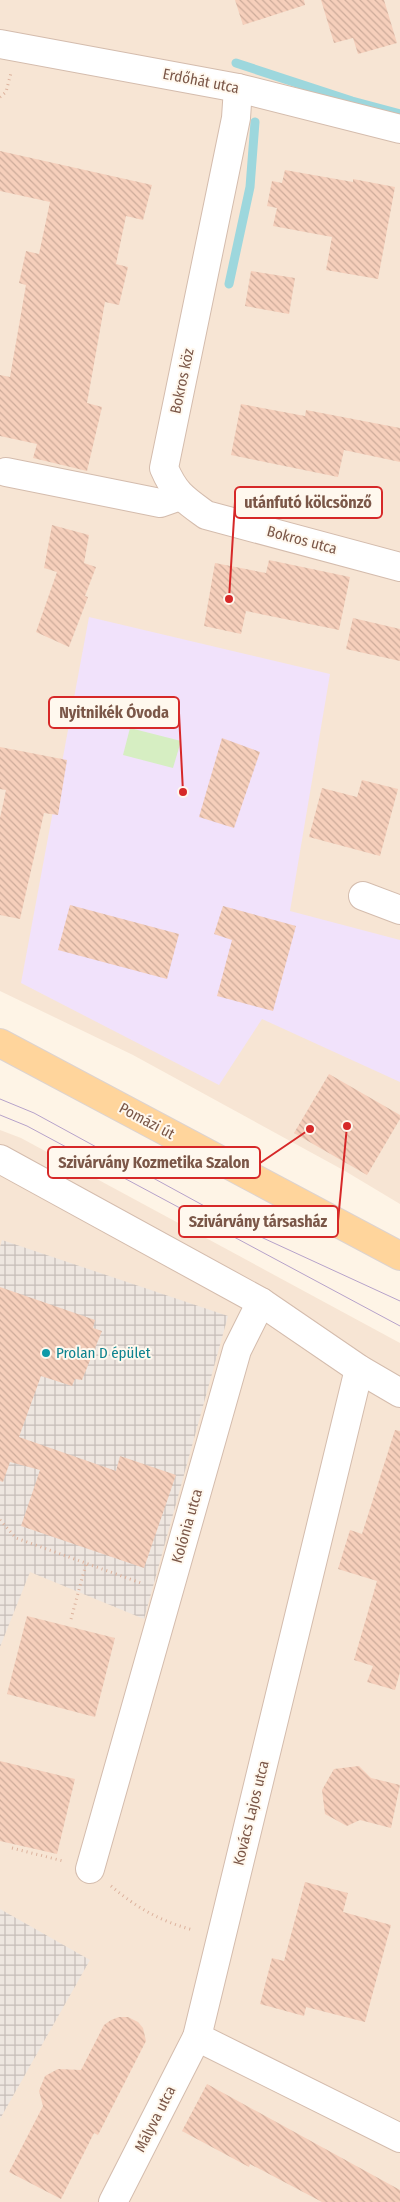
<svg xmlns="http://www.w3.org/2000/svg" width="400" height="2202" font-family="'Fira Sans Condensed',sans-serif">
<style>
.residential{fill:#f7e5d4}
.industrial{fill:url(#industrial-grid)}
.education{fill:#f1e2fb}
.garden{fill:#d6eec2}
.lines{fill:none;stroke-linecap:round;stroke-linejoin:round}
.stream{stroke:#9dd7dd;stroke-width:9}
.building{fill:url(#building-back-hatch)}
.minor-casing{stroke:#d4bcad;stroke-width:30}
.major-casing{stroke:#ddd3cf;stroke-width:30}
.path{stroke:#dcb29d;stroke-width:3;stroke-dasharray:1 4;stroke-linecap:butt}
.minor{stroke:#fff;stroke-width:28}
.major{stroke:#ffd59c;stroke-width:28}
.tram{stroke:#b6a2ca;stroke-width:1}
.culture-dot{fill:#0f9aa8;stroke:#fff8ee;stroke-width:2}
.labels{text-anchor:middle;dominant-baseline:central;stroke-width:4;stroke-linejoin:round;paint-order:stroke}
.street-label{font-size:15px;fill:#7b5748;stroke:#fff8ee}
.culture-label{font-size:15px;fill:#0d838f;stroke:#fff8ee;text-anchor:start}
.leader{fill:none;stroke:#d62828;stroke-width:2}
.callout-dot{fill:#d62828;stroke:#fff8ee;stroke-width:2}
.callout{fill:#fff8ee;stroke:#d62828;stroke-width:2}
.callout-label{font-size:16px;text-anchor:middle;font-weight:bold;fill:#7b5748}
</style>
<defs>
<pattern id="industrial-grid" width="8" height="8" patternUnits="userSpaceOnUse" patternTransform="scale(1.25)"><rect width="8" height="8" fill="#eee6e0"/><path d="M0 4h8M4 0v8" fill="none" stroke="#c6bdb8"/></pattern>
<pattern id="building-back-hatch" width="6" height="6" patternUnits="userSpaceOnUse" patternTransform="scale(1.25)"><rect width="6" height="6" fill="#f6cfbb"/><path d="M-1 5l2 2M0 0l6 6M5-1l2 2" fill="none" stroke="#ccab9a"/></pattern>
</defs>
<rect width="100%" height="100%" fill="#fef4e6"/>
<g class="residential">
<polygon points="0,0 400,0 400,1204 345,1171 133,1055 0,991"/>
<polygon points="0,1130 21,1138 400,1343 400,2202 0,2202"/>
</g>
<g class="industrial">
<polygon points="2,1240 228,1316 144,1619 30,1572 0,1647 0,1247"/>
<polygon points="0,1909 90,1960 0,2119"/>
</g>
<polygon class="education" points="89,617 330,674 290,911 400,940 400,1082 262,1019 219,1085 21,983"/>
<polygon class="garden" points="130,728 181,741 173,768 123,755"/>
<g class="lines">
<g class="stream">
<polyline points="236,63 352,101 400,114"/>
<polyline points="229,284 250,187 255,122"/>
</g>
</g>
<g class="building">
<polygon points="235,0 304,0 305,5 243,25"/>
<polygon points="321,0 384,0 397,43 358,54 353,38 334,43"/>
<polygon points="0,151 152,185 143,220 126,216 116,264 128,267 119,305 105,302 87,403 102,407 87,471 33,458 37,444 0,436 0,375 10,377 26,285 19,283 26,251 39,254 50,202 0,191"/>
<polygon points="285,170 353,182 353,179 395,187 378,279 326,270 332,237 273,226 277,208 267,206 272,181 282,183"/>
<polygon points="251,271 295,278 289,314 245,306"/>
<polygon points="241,404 305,416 306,410 400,428 400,462 344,450 338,477 231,455"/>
<polygon points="52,525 89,535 84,563 96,567 85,596 88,597 69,647 36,632 57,572 44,568"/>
<polygon points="269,560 350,577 339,630 246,611 241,634 204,626 215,563 266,573"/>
<polygon points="353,618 400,629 400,661 346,649"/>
<polygon points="222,738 260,752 234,828 199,817"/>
<polygon points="0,747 67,760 58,815 44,813 20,919 0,915 0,818 6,790 0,789"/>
<polygon points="362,780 398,789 380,856 309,837 322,788 357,797"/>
<polygon points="70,905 179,934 167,979 58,950"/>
<polygon points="223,906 296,926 273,1011 217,996 232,940 214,934"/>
<polygon points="329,1074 400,1115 400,1119 367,1175 294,1133"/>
<polygon points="0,1287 95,1320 93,1328 102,1331 82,1380 75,1379 72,1386 41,1376 19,1437 116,1471 120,1456 176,1475 144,1568 21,1526 40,1470 10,1462 3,1482 0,1481"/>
<polygon points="395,1430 400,1431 400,1672 395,1690 367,1682 373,1666 354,1660 377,1581 338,1569 350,1530 362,1534"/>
<polygon points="27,1616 115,1638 95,1717 7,1694"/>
<polygon points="0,1761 75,1779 57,1854 0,1841"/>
<polygon points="359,1766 371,1778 400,1785 391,1828 360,1820 347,1826 325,1814 322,1790 334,1769"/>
<polygon points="305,1882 348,1893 343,1912 391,1925 365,2022 306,2007 304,2016 260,2004 272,1958 284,1961"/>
<polygon points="119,2017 128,2017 138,2022 143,2028 146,2041 98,2135 94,2133 61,2199 9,2172 43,2106 39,2091 45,2076 58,2069 81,2070 104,2025 111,2020"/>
<polygon points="207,2084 400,2190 400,2202 322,2202 250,2164 249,2167 182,2131"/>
</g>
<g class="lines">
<defs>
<g id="minor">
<polyline points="0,44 238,88 400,129"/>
<path d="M238,88L236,118L164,468C175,494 184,499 206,515L400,567"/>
<polyline points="6,472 160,503 180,496"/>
<polyline points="363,896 400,910"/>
<polyline points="0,1159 261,1302 359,1369 400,1393"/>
<polyline points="359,1369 197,2037 400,2138"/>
<polyline points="90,1869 237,1350 261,1302"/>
<polyline points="113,2202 197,2037"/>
</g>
<polyline id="major" points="0,1043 400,1256"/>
</defs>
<use href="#minor" class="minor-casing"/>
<use href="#major" class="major-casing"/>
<g class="path">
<polyline points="0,97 6,92 11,73"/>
<polyline points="0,1520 16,1538 141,1583"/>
<polyline points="71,1619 86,1564"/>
<polyline points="12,1848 63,1861"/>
<path d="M111,1886C137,1908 160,1921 193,1930"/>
</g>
<use href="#minor" class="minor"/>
<use href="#major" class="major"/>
<g class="tram">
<polyline points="0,1099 34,1113 263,1238 400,1301"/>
<polyline points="0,1115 27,1126 400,1326"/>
</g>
</g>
<circle class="culture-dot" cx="46" cy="1353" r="5"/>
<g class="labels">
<g class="street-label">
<text transform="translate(201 81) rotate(11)">Erdőhát utca</text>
<text transform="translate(182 381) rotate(-78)">Bokros köz</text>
<text transform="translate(302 540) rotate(15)">Bokros utca</text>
<text transform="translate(147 1121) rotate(28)">Pomázi út</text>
<text transform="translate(187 1526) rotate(-74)">Kolónia utca</text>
<text transform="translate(251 1813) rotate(-76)">Kovács Lajos utca</text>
<text transform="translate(155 2119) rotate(-63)">Mályva utca</text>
</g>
<g class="culture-label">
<text x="56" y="1353">Prolan D épület</text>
</g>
</g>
<path class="leader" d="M229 599L235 502M183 792L179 713M310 1129L260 1163M347 1126L338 1221"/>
<g class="callout-dot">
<circle cx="229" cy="599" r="5"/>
<circle cx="183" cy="792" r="5"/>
<circle cx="310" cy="1129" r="5"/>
<circle cx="347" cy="1126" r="5"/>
</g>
<g class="callout">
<rect x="235" y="487" width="147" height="31" rx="5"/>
<rect x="49" y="697" width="130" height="31" rx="5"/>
<rect x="48" y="1147" width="212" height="31" rx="5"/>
<rect x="179" y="1206" width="159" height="31" rx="5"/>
</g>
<g class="callout-label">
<text x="308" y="508">utánfutó kölcsönző</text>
<text x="114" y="718">Nyitnikék Óvoda</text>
<text x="154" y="1168">Szivárvány Kozmetika Szalon</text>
<text x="258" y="1227">Szivárvány társasház</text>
</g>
</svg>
